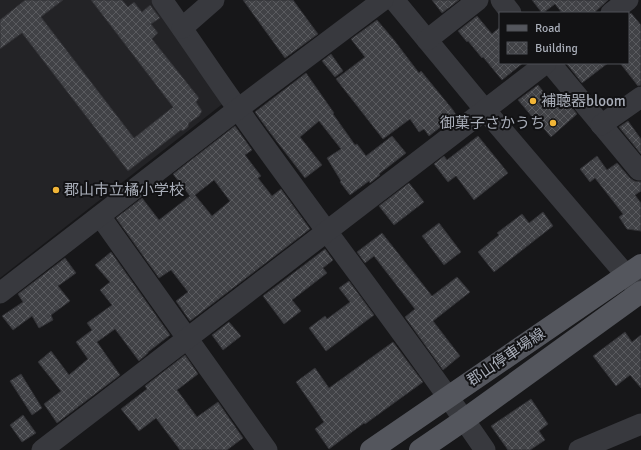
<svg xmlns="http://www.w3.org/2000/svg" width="641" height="450" font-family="Signika,'Noto Sans JP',sans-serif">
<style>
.built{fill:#232326}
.building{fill:url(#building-cross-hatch);stroke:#313135;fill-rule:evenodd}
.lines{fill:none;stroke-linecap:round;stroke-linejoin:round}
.minor{stroke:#38393e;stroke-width:21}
.major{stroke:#54565d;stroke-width:22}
.poi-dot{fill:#f1b537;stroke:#121214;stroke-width:1.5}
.labels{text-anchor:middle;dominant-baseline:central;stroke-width:4;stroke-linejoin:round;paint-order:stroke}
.poi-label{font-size:15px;fill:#a9aeb9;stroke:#121214;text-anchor:start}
.street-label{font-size:15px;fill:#a9aeb9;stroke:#121214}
</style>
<defs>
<pattern id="building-cross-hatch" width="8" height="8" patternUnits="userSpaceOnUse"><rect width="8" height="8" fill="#414246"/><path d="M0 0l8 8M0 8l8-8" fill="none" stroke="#5a5b5f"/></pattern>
</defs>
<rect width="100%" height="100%" fill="#171719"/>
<polygon class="built" points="0,0 151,0 225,102 0,278"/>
<g class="building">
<polygon points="25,0 63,0 41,17 134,138 173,107 91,0 122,0 128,7 134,2 142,12 150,5 160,18 151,24 158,33 152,39 199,98 196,102 202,111 199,116 189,123 188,127 183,131 181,130 128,171 22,33 0,49 0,20"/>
<polygon points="243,0 293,0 318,34 285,58"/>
<polygon points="432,0 459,0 442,13"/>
<polygon points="532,0 608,0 594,13 562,13 555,4 543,13 542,13"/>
<polygon points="631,13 641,25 641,85 638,86 620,63 628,63 628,15"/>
<polygon points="477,16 492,34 500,27 500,63 523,63 502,80 483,57 482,58 468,41 467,42 458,31"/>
<polygon points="377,20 394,40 419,73 421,71 453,110 456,115 429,136 424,129 419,132 410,119 383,139 336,79 365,57 351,39"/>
<polygon points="331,54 343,71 335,77 322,61"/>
<polygon points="566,63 608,63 582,83"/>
<polygon points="306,73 334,113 333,114 355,145 357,144 366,156 392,136 406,153 379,174 380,175 370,183 369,181 350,195 340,182 341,181 327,158 341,149 319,121 300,137 322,165 305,178 268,130 255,112"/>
<polygon points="538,85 555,106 564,98 577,114 551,137 535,118 534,119 518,100"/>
<polygon points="628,121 641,139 641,154 619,127"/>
<path d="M235,126L252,150L245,155L261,176L258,178L272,196L281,189L310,229L190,321L176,301L188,292L171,270L159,278L116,218L142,198L159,220L190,196L173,174ZM214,180L230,201L212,216L195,195Z"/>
<polygon points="478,136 508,173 474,200 456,176 448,182 434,164 444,156 447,160"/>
<polygon points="597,156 607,170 617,163 630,178 634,181 641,182 641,191 635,195 641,203 641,231 627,229 619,217 623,214 595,178 590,182 580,169"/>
<polygon points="409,183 424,202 394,225 379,206"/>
<polygon points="543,212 553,226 494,272 478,252 499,235 497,233 522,214 529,223"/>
<polygon points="439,223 461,252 444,265 422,236"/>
<polygon points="382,233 432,296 457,277 470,292 433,321 460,356 443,370 405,317 415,309 374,256 365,263 357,252"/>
<polygon points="325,249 333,260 323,268 327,273 292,300 301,311 284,324 263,296 316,256"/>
<polygon points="111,252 170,335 148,352 148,353 139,361 115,329 97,342 120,375 57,423 44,404 61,391 38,362 51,351 69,375 88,359 76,342 92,330 87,323 112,305 100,290 110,282 95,265"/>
<polygon points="65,258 76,273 58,286 70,301 51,315 53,320 39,328 32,316 13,330 2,316 23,302 18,294"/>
<polygon points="349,281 374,315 326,351 309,328 325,316 327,319 350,302 339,288"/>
<polygon points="229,322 241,336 223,350 212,335"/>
<polygon points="625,332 632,342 641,335 641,388 630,375 616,386 593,356"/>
<polygon points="393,342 423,382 365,424 364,423 329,449 315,429 324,422 296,382 315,368 329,388"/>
<polygon points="185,355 198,374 177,390 197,417 218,402 243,438 227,450 180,450 156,418 139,431 121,409 147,389 145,386"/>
<polygon points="21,374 42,408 32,415 10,381"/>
<polygon points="531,399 548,424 539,431 545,440 530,450 508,450 491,426"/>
<polygon points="23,415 36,433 22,442 10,425"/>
</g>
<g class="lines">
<g class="minor">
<path d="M162,0C188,36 212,73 238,109C319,224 406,334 485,450"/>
<polyline points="394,0 485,110 638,289"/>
<polyline points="501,0 511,13"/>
<polyline points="611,13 628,0"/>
<polyline points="182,28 214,0"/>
<polyline points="427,40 478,0"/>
<polyline points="550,63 639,170 641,169"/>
<polyline points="601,125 641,97"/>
<polyline points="100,216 267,450"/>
<polyline points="0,293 238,109 383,0"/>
<polyline points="42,450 546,63"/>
<polyline points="579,450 641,424"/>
</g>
<g class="major">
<polyline points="371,450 641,265"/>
<polyline points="420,450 464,420 641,292"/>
</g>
</g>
<g class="poi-dot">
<circle cx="533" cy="101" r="4"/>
<circle cx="553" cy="123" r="4"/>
<circle cx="56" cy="190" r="4"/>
</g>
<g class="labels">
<g class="poi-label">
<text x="541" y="101">補聴器bloom</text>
<text x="545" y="123" text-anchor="end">御菓子さかうち</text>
<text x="64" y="190">郡山市立橘小学校</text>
</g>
<g class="street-label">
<text transform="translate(506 357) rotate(-34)">郡山停車場線</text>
</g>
</g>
<rect x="499" y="12" width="130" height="52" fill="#121214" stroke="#4e5056"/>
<rect x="507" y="25" width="20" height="6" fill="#54565d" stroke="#4e5056"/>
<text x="535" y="32" font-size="12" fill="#a9aeb9">Road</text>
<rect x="507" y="42" width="20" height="12" fill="url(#building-cross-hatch)" stroke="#4e5056"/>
<text x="535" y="52" font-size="12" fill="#a9aeb9">Building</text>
</svg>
